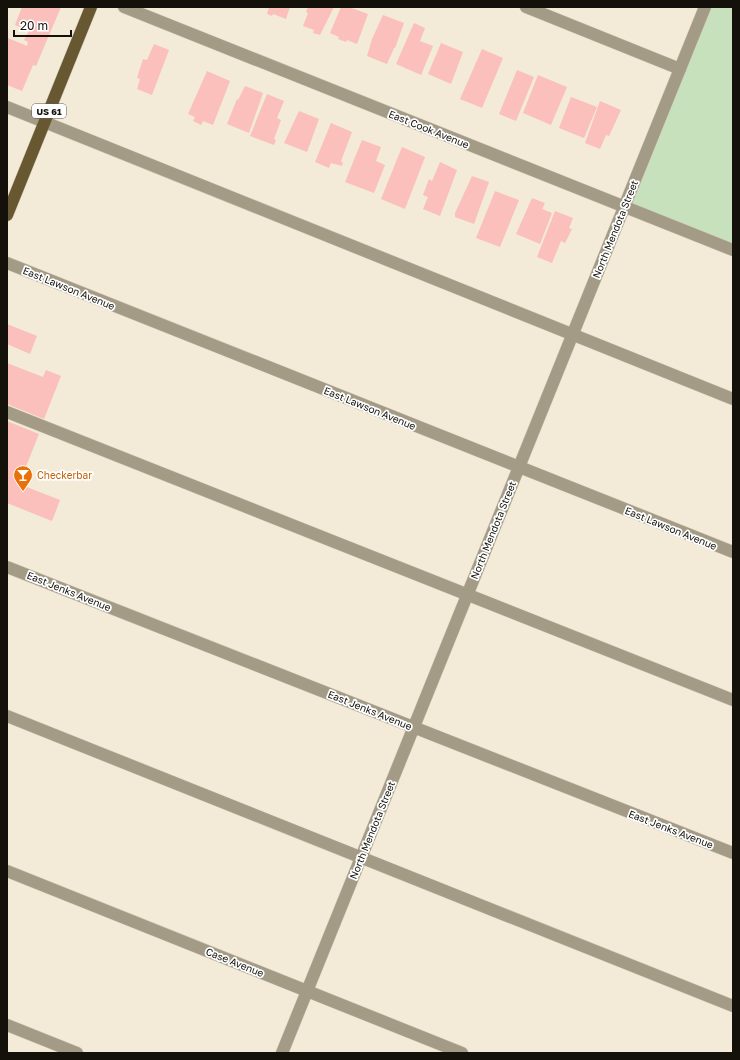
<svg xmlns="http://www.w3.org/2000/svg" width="740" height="1060" font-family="'Golos Text',sans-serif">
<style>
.green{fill:#c8e1bd}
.building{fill:#fbbfbc}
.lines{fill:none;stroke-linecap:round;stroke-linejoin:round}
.minor-casing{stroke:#cfc8b6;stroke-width:13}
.major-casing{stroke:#cfc8b6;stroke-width:13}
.minor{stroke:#a39b86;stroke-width:12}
.major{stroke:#675831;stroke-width:12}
.labels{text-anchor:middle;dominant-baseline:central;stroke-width:3.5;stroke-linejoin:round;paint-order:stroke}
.shield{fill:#fff;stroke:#5a5854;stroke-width:1}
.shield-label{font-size:9px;font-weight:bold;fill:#13110a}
.street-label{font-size:10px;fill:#13110a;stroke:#fff}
.food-label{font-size:10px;fill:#c56008;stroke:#fff;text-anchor:start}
</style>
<rect width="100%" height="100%" fill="#f3ebd7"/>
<polygon class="green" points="707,7 733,7 733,250 624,207"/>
<g class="building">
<polygon points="22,7 61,7 36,66 33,65 22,91 7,85 7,41 8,38 27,46 28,42 24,40 29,31 15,25"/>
<polygon points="269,7 290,7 286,19 273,14 272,16 267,14"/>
<polygon points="308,7 334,7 320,35 313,33 314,30 303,26 308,13 306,12"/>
<polygon points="341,7 349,7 368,14 357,44 347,40 346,42 338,39 339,37 330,33"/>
<polygon points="383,15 404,23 395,48 394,48 387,64 367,56 372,39"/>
<polygon points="414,23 425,28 420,41 433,46 421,75 396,64"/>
<polygon points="441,43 463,52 451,84 428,74"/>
<polygon points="154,44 169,50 152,95 137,89 140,79 137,78 143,59 147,60"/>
<polygon points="482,49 503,58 482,108 460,99"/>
<polygon points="517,70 534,77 516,121 499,114"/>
<polygon points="207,71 230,81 213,125 203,121 201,125 193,121 195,117 188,114"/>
<polygon points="538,75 567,87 551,125 523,113"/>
<polygon points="245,86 263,93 249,133 227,124 237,99 238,100"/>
<polygon points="267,94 284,101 277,118 281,120 274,139 276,140 274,145 250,136"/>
<polygon points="571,97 597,107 584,138 559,128"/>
<polygon points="600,101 621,110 609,136 606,135 600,149 585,143"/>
<polygon points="299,111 319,119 307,152 284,143"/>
<polygon points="331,123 352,132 341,161 343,163 342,166 331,163 329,168 315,162"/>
<polygon points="362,140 381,147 376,161 385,165 374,193 345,182"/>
<polygon points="402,147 425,157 405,209 381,199"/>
<polygon points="440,162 457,170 440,216 423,209 428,197 423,195 429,179 432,181"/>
<polygon points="472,176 489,182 474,224 455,217 455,213"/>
<polygon points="495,191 519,200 500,247 476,238"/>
<polygon points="532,198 545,203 542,209 552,213 540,244 516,234"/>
<polygon points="555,211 573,218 569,228 572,229 565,243 561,241 552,263 537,257"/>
<polygon points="7,324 37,336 30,354 7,344"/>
<polygon points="7,363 43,377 46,370 61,376 44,419 7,404"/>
<polygon points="7,421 39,434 19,484 60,500 52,521 7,503"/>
</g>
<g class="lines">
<defs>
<g id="minor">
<polyline points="124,7 733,250"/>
<polyline points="526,7 680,69"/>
<polyline points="7,107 733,399"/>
<polyline points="7,263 733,552"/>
<polyline points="7,412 733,700"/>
<polyline points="7,567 733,853"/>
<polyline points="7,716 733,1006"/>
<polyline points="7,871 462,1053"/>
<polyline points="7,1025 77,1053"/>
<polyline points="282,1053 705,7"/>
</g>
<polyline id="major" points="7,215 91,7"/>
</defs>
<use href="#minor" class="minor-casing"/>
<use href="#major" class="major-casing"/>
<use href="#minor" class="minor"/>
<use href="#major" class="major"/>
</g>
<defs>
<symbol id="bar-pin" viewBox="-11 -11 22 30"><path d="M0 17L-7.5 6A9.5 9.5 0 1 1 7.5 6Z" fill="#e8710a" stroke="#fff"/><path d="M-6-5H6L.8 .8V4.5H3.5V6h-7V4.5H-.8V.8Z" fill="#fff"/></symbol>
</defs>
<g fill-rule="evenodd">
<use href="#bar-pin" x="12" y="464" width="22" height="30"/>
</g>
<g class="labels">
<rect class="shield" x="32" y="104" width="34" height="14" rx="3"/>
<g class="shield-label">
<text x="49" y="111">US 61</text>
</g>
<g class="street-label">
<text transform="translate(429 129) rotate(22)">East Cook Avenue</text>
<text transform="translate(615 229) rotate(-68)">North Mendota Street</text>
<text transform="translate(69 288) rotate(22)">East Lawson Avenue</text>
<text transform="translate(370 408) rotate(22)">East Lawson Avenue</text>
<text transform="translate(671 528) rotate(22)">East Lawson Avenue</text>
<text transform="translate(493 530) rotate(-68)">North Mendota Street</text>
<text transform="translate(69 591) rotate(22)">East Jenks Avenue</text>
<text transform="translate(370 710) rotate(22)">East Jenks Avenue</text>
<text transform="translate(671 829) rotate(21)">East Jenks Avenue</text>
<text transform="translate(372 830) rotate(-68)">North Mendota Street</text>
<text transform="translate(235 962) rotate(22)">Case Avenue</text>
</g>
<g class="food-label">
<text x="37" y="475">Checkerbar</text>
</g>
</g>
<rect width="740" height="1060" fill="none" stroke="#13110a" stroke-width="16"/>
<path d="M14 30v6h57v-6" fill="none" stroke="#13110a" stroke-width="2"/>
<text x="20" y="30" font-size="12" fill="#13110a" stroke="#ffffff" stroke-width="3" paint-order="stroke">20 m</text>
</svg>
